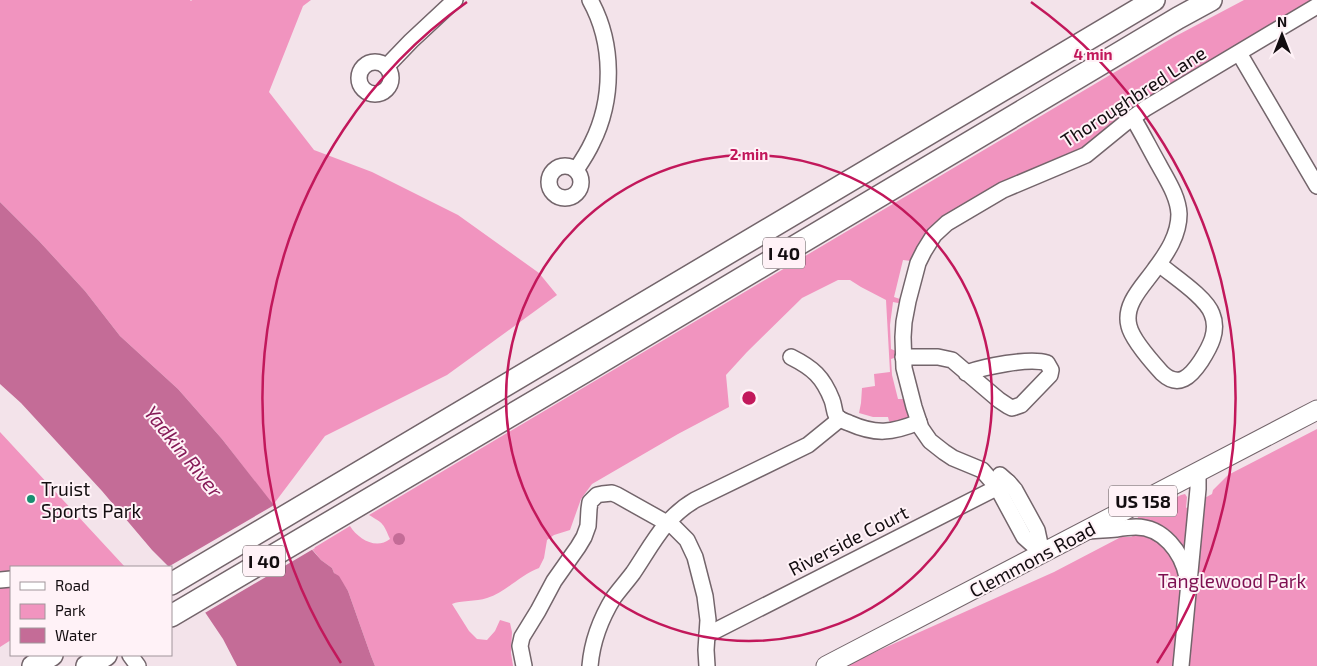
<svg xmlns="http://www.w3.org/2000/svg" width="1317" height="666" font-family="'Exo 2',sans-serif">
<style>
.green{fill:#f194bf}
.water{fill:#c46c97}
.pier{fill:#f3e3ea}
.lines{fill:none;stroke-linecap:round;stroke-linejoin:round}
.minor-casing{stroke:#73656b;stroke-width:18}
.major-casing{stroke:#73656b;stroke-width:21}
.highway-casing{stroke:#73656b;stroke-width:24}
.minor{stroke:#fff;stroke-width:15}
.major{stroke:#fff;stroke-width:19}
.highway{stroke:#fff;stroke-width:21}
.ring{fill:none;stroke:#c2185b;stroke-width:2.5}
.poi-dot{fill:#188e71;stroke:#fff2f7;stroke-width:2}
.labels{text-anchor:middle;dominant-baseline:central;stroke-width:4;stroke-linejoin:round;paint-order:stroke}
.shield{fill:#fff2f7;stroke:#5a5255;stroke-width:1}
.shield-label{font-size:18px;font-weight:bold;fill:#130d10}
.street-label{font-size:19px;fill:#130d10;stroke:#fff2f7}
.poi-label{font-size:19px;fill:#130d10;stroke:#fff2f7;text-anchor:start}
.park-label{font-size:19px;fill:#7e1051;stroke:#fff2f7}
.water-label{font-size:20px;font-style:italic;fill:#861b58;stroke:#fff2f7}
.centre{fill:#c2185b;stroke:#fff2f7;stroke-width:2.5}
.ring-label{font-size:15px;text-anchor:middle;font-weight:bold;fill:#c2185b;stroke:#fff2f7;stroke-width:4;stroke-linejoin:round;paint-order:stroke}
</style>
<rect width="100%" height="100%" fill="#f3e3ea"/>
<g class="green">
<polygon points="0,0 190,0 191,1 192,0 311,0 303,6 269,92 314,150 372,172 458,215 539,273 557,295 447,375 325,436 273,505 222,439 178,389 120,336 85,291 39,241 0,202"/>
<path d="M1244,0H1317L1086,148L996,189L911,261L903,260L894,297L900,299V302L898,303L893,302L890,325L891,349L896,351L897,357L891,359L892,375L898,399H903L907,402L910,416L905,421L893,424L889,421L888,417H873L859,413L861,403L862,388L875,386L874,374L890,372L886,300L861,287L850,280H838L802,298L747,352L726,375L729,407L678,434L592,484L581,499L570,530L554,535L547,540L544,558L539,568C520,575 506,592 487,598C476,602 460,600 452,604L469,631L477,639L487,640L495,631L500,620L510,623L512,632L511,653L513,666H375L371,656L348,591L344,585L334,573L332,568L321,560L312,549L350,526C358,539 376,550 390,539C383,523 384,524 369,515L1174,37Z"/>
<polygon points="1317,429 1317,666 844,666 1054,572 1121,537 1131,537 1155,524 1137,520 1138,517 1181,495 1185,494 1187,497 1186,508 1212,494 1213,490 1228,475"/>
<polygon points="0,432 125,567 11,567 11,640 0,647"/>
</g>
<g class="water">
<polygon points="0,202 39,241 85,291 120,336 178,389 222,439 280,513 321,560 332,568 334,573 339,576 348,591 371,656 375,666 237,666 223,639 188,587 171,567 169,567 152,550 102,491 21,403 0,384"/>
<circle cx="399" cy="539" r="6"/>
</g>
<polygon class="pier" points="276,504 315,548 203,614 186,589 171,573 171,567 168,567"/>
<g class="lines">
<defs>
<g id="minor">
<polyline points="1239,53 1317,186"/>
<circle cx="375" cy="78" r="16"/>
<polyline points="387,66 411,41 455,0"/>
<path d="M1133,118C1142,133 1150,149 1159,165C1167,180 1178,196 1179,214C1179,235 1167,253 1155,269C1144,285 1123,304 1129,326C1132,339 1152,362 1162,373C1179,389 1191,376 1201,361C1210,347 1219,331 1212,314C1206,297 1173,276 1159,264"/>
<circle cx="565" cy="182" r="16"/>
<path d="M576,170C582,161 588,152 592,143C614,99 614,43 590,0"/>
<path d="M791,357C813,368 823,377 832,400C834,405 834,411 836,415C839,420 844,421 849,423C876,435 892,433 919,422"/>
<path d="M903,357H938L952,360L999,400L1008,406L1012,408L1021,405L1050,375L1051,370L1047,363C1029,357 984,367 966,373"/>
<polyline points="1000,475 1009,483 1015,490 1037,530 1042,553"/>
<path d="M1089,531C1098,530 1107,530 1116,529C1122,528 1129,527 1136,527C1163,527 1182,552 1187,577"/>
<polyline points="1042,553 1024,537 997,487 982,470 953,458 944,452 930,441 921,428 914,407 904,368 903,337 904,322 908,301 918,263 924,251 934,235 947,223 1003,190 1086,155 1124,124 1146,108 1317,6"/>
<polyline points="0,580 11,579"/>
<polyline points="707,635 1008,482"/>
<polyline points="130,655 138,666"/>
<polyline points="524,666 520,646 522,637 538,611 554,581 578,547 584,537 588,526 589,509 590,502 597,495 602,494 612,493 617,495 674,527 687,540 695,557 705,596 708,620 706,650 707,666"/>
<path d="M590,666C592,642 601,618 614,597C620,589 627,581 633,573C652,545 664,518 695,500L808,445L840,419"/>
<polyline points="1181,666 1198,489 1198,471"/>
</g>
<path id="major" d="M826,666C990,582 1153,495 1317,410"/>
<g id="highway">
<polyline points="171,584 1154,0"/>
<polyline points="171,616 586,371 1178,18 1211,0"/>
<polyline points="33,666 52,655"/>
<polyline points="87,666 106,655"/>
</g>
</defs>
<use href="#minor" class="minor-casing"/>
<use href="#major" class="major-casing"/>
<use href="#highway" class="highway-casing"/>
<use href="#minor" class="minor"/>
<use href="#major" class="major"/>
<use href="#highway" class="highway"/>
</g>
<g class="ring">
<circle cx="749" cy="398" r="243"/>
<path d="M341 663A486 486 0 0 1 467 2M1031 2A486 486 0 0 1 1157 663"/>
</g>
<circle class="poi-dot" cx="31" cy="499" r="5"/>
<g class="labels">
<g class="shield">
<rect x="763" y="237.5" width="42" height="31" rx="4"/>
<rect x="1109" y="485.5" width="68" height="31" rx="4"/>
<rect x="243" y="545.5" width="42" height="31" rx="4"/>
</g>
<g class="shield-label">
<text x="784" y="253">I 40</text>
<text x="1143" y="501">US 158</text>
<text x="264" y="561">I 40</text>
</g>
<g class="street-label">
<text transform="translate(1133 96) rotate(-33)">Thoroughbred Lane</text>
<text transform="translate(848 540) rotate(-27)">Riverside Court</text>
<text transform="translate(1032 559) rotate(-28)">Clemmons Road</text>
</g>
<g class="poi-label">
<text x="41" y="488">Truist<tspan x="41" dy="22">Sports Park</tspan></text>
</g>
<g class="park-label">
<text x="1232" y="580">Tanglewood Park</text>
</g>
<g class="water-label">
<text transform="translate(184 451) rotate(51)">Yadkin River</text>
</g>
</g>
<circle cx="749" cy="398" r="8" class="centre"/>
<g class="ring-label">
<text x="1093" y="60">4 min</text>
<text x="749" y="160">2 min</text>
</g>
<rect x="10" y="566" width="162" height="90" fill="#fff2f7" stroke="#a1969b"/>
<rect x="20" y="582" width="25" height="8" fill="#ffffff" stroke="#a1969b"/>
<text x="55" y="591" font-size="15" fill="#130d10">Road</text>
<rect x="20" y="604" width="25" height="15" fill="#f194bf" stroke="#a1969b"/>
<text x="55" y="616" font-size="15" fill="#130d10">Park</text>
<rect x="20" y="628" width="25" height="15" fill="#c46c97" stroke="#a1969b"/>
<text x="55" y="641" font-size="15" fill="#130d10">Water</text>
<g transform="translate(1282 35)" stroke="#fff2f7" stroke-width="4" paint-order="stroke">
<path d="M0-4L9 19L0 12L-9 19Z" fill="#130d10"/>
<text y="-8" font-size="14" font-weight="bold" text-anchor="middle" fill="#130d10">N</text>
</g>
</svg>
